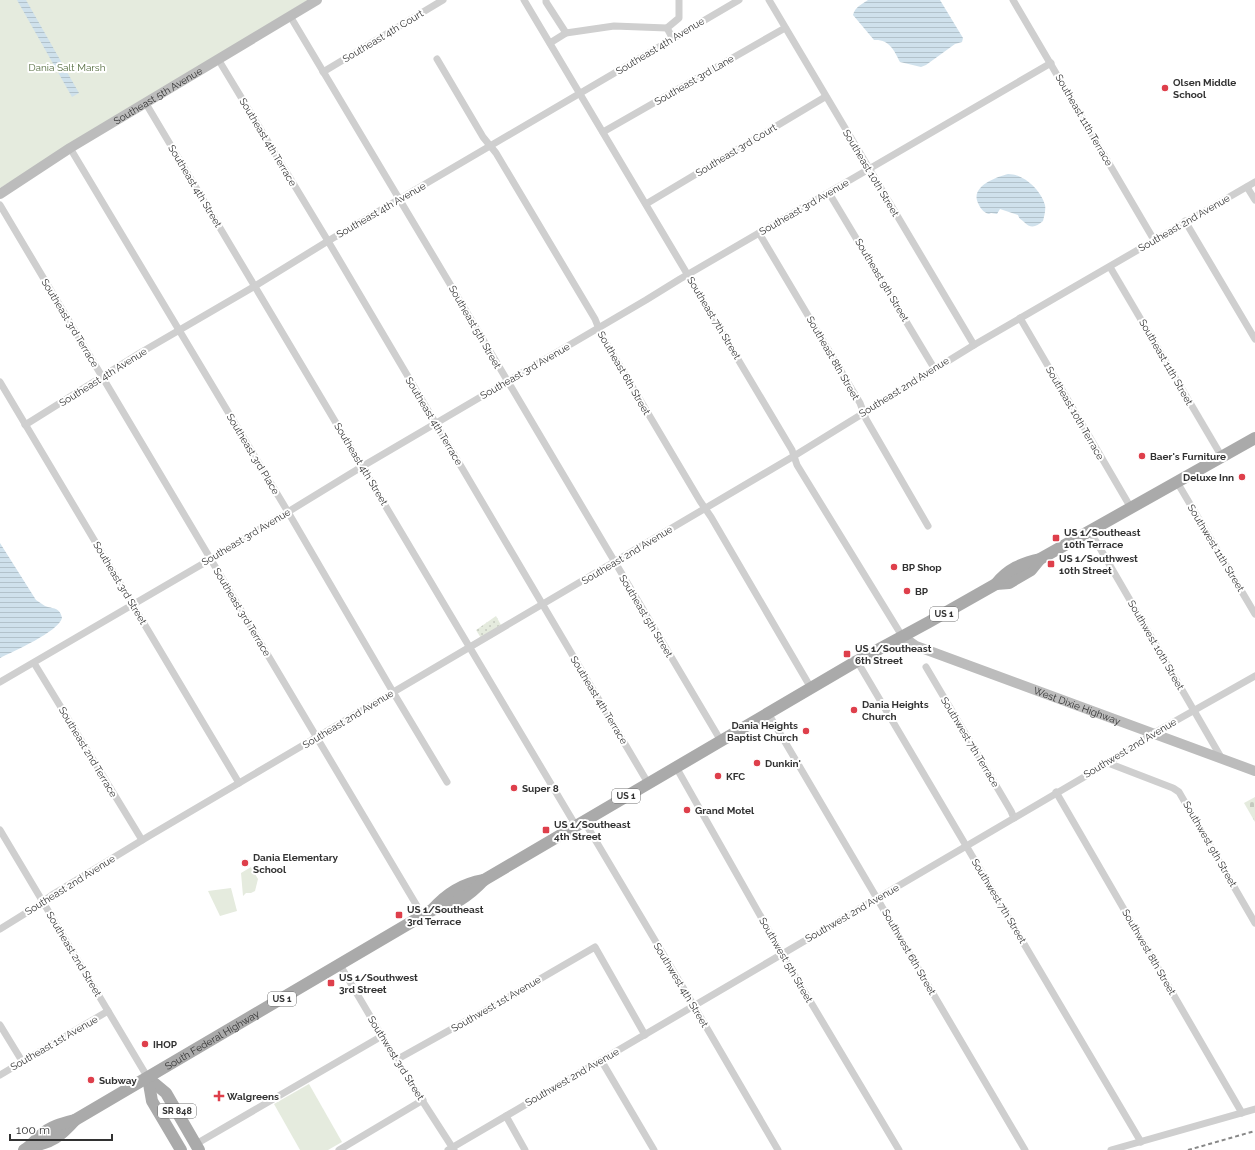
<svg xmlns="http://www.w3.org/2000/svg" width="1255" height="1150" font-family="Raleway,sans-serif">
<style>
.grass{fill:url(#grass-dots)}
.cemetery{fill:url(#cemetery-stones)}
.park{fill:#e5ebde}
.water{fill:url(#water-rules)}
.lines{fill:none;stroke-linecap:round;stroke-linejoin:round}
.street{stroke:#cfcfcf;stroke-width:7}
.secondary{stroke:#bcbcbc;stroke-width:10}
.primary{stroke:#aaa;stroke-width:12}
.rail{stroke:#878787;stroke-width:2;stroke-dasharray:4 3;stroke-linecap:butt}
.poi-dot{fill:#de3f4b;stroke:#fff;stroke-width:1.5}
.labels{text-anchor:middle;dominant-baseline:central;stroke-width:4;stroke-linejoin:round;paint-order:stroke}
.shield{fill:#fff;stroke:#707070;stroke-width:1}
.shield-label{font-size:9px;font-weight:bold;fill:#323232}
.street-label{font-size:10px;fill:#323232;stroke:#fff}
.park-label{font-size:10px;fill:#556d40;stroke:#fff}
.poi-label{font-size:10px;font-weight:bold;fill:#323232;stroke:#fff;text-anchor:start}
</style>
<defs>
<pattern id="grass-dots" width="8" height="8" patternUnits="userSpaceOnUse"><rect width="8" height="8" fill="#e5ebde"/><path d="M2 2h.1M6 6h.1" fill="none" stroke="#c5cabf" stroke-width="1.8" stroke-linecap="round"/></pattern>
<pattern id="cemetery-stones" width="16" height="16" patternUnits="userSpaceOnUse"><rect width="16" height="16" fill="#e5ebde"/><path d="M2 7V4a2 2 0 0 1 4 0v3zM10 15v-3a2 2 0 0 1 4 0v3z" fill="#c5cabf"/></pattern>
<pattern id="water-rules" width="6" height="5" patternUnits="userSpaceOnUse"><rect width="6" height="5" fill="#cfe1ec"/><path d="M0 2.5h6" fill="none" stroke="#b2c2cb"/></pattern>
</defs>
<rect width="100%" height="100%" fill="#fff"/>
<polygon class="grass" points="496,616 501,625 481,638 476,630"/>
<polygon class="cemetery" points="1255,797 1255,822 1244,803"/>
<g class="park">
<polygon points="0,0 308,0 0,188"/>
<polygon points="251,867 258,879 255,891 251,893 246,893 243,896 241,873"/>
<polygon points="231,888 237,911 220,916 208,891"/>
<polygon points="309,1084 342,1142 328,1150 300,1150 274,1104"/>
</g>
<g class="water">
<polygon points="17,0 26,0 79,93 72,97"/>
<path d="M868,0H940L963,38L962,42L955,44L926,65L921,67L900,62C894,50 889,39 874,40L853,15C855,7 862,4 868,0Z"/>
<path d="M1008,174C1024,174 1041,190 1045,205C1046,210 1044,217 1043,221C1036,227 1031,229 1024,222C1021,219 1019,219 1018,215L1000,209L997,214L991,213L989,214C984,213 980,208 978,203C970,186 997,177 1008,174Z"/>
<path d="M0,543L36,600C39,602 42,604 45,606C53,609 60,607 62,618C58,632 14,651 0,658Z"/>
</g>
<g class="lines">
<g class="street">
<polyline points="524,0 792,450 797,465 902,636"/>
<polyline points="546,0 546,2 566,33"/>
<polyline points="769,0 974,345"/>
<polyline points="1013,0 1154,240"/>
<path d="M290,16C435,257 577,499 721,741"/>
<polyline points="673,39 667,28 679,18 679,0"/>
<polyline points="550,43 566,33 614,26 667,28"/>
<polyline points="218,59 328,241 648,783"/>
<polyline points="437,59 483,137 496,153 595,319 601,334 700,501 711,517 811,688"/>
<polyline points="323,72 443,0"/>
<polyline points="145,102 576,826"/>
<polyline points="603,132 785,28"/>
<polyline points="70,148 288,512 393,692 447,782"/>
<polyline points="1247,187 1255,200"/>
<polyline points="829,193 934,368"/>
<polyline points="646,204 825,97"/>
<polyline points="0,205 423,916"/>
<polyline points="1185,221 1255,339"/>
<polyline points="759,233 860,403 866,419 928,526"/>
<polyline points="1110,267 1222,457"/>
<polyline points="1020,318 1131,508"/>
<polyline points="0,382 239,783"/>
<polyline points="25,425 140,353 255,286 328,241 739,0"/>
<polyline points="1177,482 1255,614"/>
<polyline points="1090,531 1222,759"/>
<polyline points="857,661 1141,1142"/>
<polyline points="34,663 142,840"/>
<polyline points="926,667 1011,811 1014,818"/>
<polyline points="0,682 211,559 363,466 646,300 680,279 1051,63"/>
<polyline points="768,713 1025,1150"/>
<polyline points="1108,763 1173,788 1179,792 1255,923"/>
<polyline points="676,767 782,954 899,1150"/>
<polyline points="1056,792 1242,1113"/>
<polyline points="584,821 694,1006 778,1150"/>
<polyline points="0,830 148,1078"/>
<polyline points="0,929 34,908 52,895 149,836 794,456 974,345 1255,182"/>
<polyline points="340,965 396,1060 454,1150"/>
<polyline points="0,1025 22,1061"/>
<polyline points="396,1060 509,997 595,947 645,1035"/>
<polyline points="601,1060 654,1150"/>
<polyline points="0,1075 108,1011"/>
<polyline points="506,1116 525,1150"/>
<polyline points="196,1144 382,1036"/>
<polyline points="339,1150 423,1100"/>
<polyline points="448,1150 1108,763 1154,733 1255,676"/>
<polyline points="1111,1150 1255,1109"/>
</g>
<g class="secondary">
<path id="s1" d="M0,194L70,148L317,0"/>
<path id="s2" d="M902,636L916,646L1255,771"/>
</g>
<g class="primary">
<polyline points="996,584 1009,583 1031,570 1040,559"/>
<path d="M432,910C447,893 462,884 484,880"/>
<polyline points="148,1078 166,1093 199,1150"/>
<polyline points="148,1078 152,1101 181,1150"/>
<path d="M30,1147C52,1142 60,1137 75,1120"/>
<path id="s3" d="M24,1150C31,1146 35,1140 41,1135C50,1126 63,1123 75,1120L432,910C455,905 468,897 484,880L857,661L929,622L996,584C1008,569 1022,563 1040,559L1255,438"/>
</g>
<polyline class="rail" points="1188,1150 1255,1131"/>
</g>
<g class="poi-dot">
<circle cx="1165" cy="88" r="4"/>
<circle cx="1142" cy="456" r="4"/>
<circle cx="1242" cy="477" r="4"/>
<rect x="1052" y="534" width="8" height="8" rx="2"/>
<rect x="1047" y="560" width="8" height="8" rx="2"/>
<circle cx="894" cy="567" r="4"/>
<circle cx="907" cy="591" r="4"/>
<rect x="843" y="650" width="8" height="8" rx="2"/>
<circle cx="854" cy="710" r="4"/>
<circle cx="806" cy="731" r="4"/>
<circle cx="757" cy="763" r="4"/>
<circle cx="718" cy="776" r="4"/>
<circle cx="514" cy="788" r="4"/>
<circle cx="687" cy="810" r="4"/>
<rect x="542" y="826" width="8" height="8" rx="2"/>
<circle cx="245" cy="863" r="4"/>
<rect x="395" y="911" width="8" height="8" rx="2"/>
<rect x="327" y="979" width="8" height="8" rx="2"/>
<circle cx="145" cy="1044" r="4"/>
<circle cx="91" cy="1080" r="4"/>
<path d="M217 1090h4v4h4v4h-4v4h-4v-4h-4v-4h4z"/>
</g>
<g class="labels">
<g class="shield">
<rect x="930" y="607" width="28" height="14" rx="3"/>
<rect x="612" y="789" width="28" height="14" rx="3"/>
<rect x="268" y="992" width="28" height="14" rx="3"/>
<rect x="158" y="1104" width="38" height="14" rx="3"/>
</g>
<g class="shield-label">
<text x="944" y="614">US 1</text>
<text x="626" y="796">US 1</text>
<text x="282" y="999">US 1</text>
<text x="177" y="1111">SR 848</text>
</g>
<g class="street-label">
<text transform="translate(383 36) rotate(-31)">Southeast 4th Court</text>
<text transform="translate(660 46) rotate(-31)">Southeast 4th Avenue</text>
<text transform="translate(694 80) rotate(-30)">Southeast 3rd Lane</text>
<text stroke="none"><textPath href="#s1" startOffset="186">Southeast 5th Avenue</textPath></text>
<text transform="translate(1084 120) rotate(60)">Southeast 11th Terrace</text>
<text transform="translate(268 142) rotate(59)">Southeast 4th Terrace</text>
<text transform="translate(736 150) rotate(-31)">Southeast 3rd Court</text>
<text transform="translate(871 173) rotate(59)">Southeast 10th Street</text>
<text transform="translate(195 186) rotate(59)">Southeast 4th Street</text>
<text transform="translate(804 207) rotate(-30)">Southeast 3rd Avenue</text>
<text transform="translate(381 210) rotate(-30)">Southeast 4th Avenue</text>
<text transform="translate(1184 223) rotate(-30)">Southeast 2nd Avenue</text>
<text transform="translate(882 280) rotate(59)">Southeast 9th Street</text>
<text transform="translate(714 318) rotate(59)">Southeast 7th Street</text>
<text transform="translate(70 323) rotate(59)">Southeast 3rd Terrace</text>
<text transform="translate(475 327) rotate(60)">Southeast 5th Street</text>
<text transform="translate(833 358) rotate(60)">Southeast 8th Street</text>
<text transform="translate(1166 362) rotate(60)">Southeast 11th Street</text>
<text transform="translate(525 371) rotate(-30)">Southeast 3rd Avenue</text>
<text transform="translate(624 373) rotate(60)">Southeast 6th Street</text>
<text transform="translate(103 377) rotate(-32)">Southeast 4th Avenue</text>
<text transform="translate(904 387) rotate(-32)">Southeast 2nd Avenue</text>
<text transform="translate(1075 413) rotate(60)">Southeast 10th Terrace</text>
<text transform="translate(434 421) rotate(59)">Southeast 4th Terrace</text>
<text transform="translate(253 454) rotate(59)">Southeast 3rd Place</text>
<text transform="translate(361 464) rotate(59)">Southeast 4th Street</text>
<text transform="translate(246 537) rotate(-31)">Southeast 3rd Avenue</text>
<text transform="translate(1216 548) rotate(59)">Southwest 11th Street</text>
<text transform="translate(627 555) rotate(-31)">Southeast 2nd Avenue</text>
<text transform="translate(120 583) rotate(59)">Southeast 3rd Street</text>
<text transform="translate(242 612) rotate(59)">Southeast 3rd Terrace</text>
<text transform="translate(646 616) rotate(59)">Southeast 5th Street</text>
<text transform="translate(1156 645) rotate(60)">Southwest 10th Street</text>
<text transform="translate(599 700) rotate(59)">Southeast 4th Terrace</text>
<text stroke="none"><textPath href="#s2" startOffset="189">West Dixie Highway</textPath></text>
<text transform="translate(348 719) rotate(-31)">Southeast 2nd Avenue</text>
<text transform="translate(970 742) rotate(59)">Southwest 7th Terrace</text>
<text transform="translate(1130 748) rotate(-31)">Southwest 2nd Avenue</text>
<text transform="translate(88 752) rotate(59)">Southeast 2nd Terrace</text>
<text transform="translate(1210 844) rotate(60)">Southwest 9th Street</text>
<text transform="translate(70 885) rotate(-32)">Southeast 2nd Avenue</text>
<text transform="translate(999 901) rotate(59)">Southwest 7th Street</text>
<text transform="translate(852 913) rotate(-30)">Southwest 2nd Avenue</text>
<text transform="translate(909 952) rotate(60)">Southwest 6th Street</text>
<text transform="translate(1149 952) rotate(60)">Southwest 8th Street</text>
<text transform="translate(74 954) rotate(59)">Southeast 2nd Street</text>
<text transform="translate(786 960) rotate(60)">Southwest 5th Street</text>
<text transform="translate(681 985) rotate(59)">Southwest 4th Street</text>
<text transform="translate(496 1004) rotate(-30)">Southwest 1st Avenue</text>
<text stroke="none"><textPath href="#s3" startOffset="219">South Federal Highway</textPath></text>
<text transform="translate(54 1043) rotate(-30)">Southeast 1st Avenue</text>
<text transform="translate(396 1058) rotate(58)">Southwest 3rd Street</text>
<text transform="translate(572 1077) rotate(-30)">Southwest 2nd Avenue</text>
</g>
<g class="park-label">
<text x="67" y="67">Dania Salt Marsh</text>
</g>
<g class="poi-label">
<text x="1173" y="82">Olsen Middle<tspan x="1173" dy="12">School</tspan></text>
<text x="1150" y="456">Baer's Furniture</text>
<text x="1234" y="477" text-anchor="end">Deluxe Inn</text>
<text x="1064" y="532">US 1/Southeast<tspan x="1064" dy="12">10th Terrace</tspan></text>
<text x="1059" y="558">US 1/Southwest<tspan x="1059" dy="12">10th Street</tspan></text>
<text x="902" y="567">BP Shop</text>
<text x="915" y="591">BP</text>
<text x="855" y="648">US 1/Southeast<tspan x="855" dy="12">6th Street</tspan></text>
<text x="862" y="704">Dania Heights<tspan x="862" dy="12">Church</tspan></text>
<text x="798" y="725" text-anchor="end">Dania Heights<tspan x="798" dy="12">Baptist Church</tspan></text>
<text x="765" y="763">Dunkin'</text>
<text x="726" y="776">KFC</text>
<text x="522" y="788">Super 8</text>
<text x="695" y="810">Grand Motel</text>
<text x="554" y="824">US 1/Southeast<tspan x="554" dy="12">4th Street</tspan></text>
<text x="253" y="857">Dania Elementary<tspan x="253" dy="12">School</tspan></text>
<text x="407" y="909">US 1/Southeast<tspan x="407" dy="12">3rd Terrace</tspan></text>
<text x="339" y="977">US 1/Southwest<tspan x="339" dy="12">3rd Street</tspan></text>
<text x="153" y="1044">IHOP</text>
<text x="99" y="1080">Subway</text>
<text x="227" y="1096">Walgreens</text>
</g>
</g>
<path d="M10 1134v6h102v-6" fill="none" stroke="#323232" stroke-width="2"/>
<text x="16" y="1134" font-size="12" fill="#323232" stroke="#ffffff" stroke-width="3" paint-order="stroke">100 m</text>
</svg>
